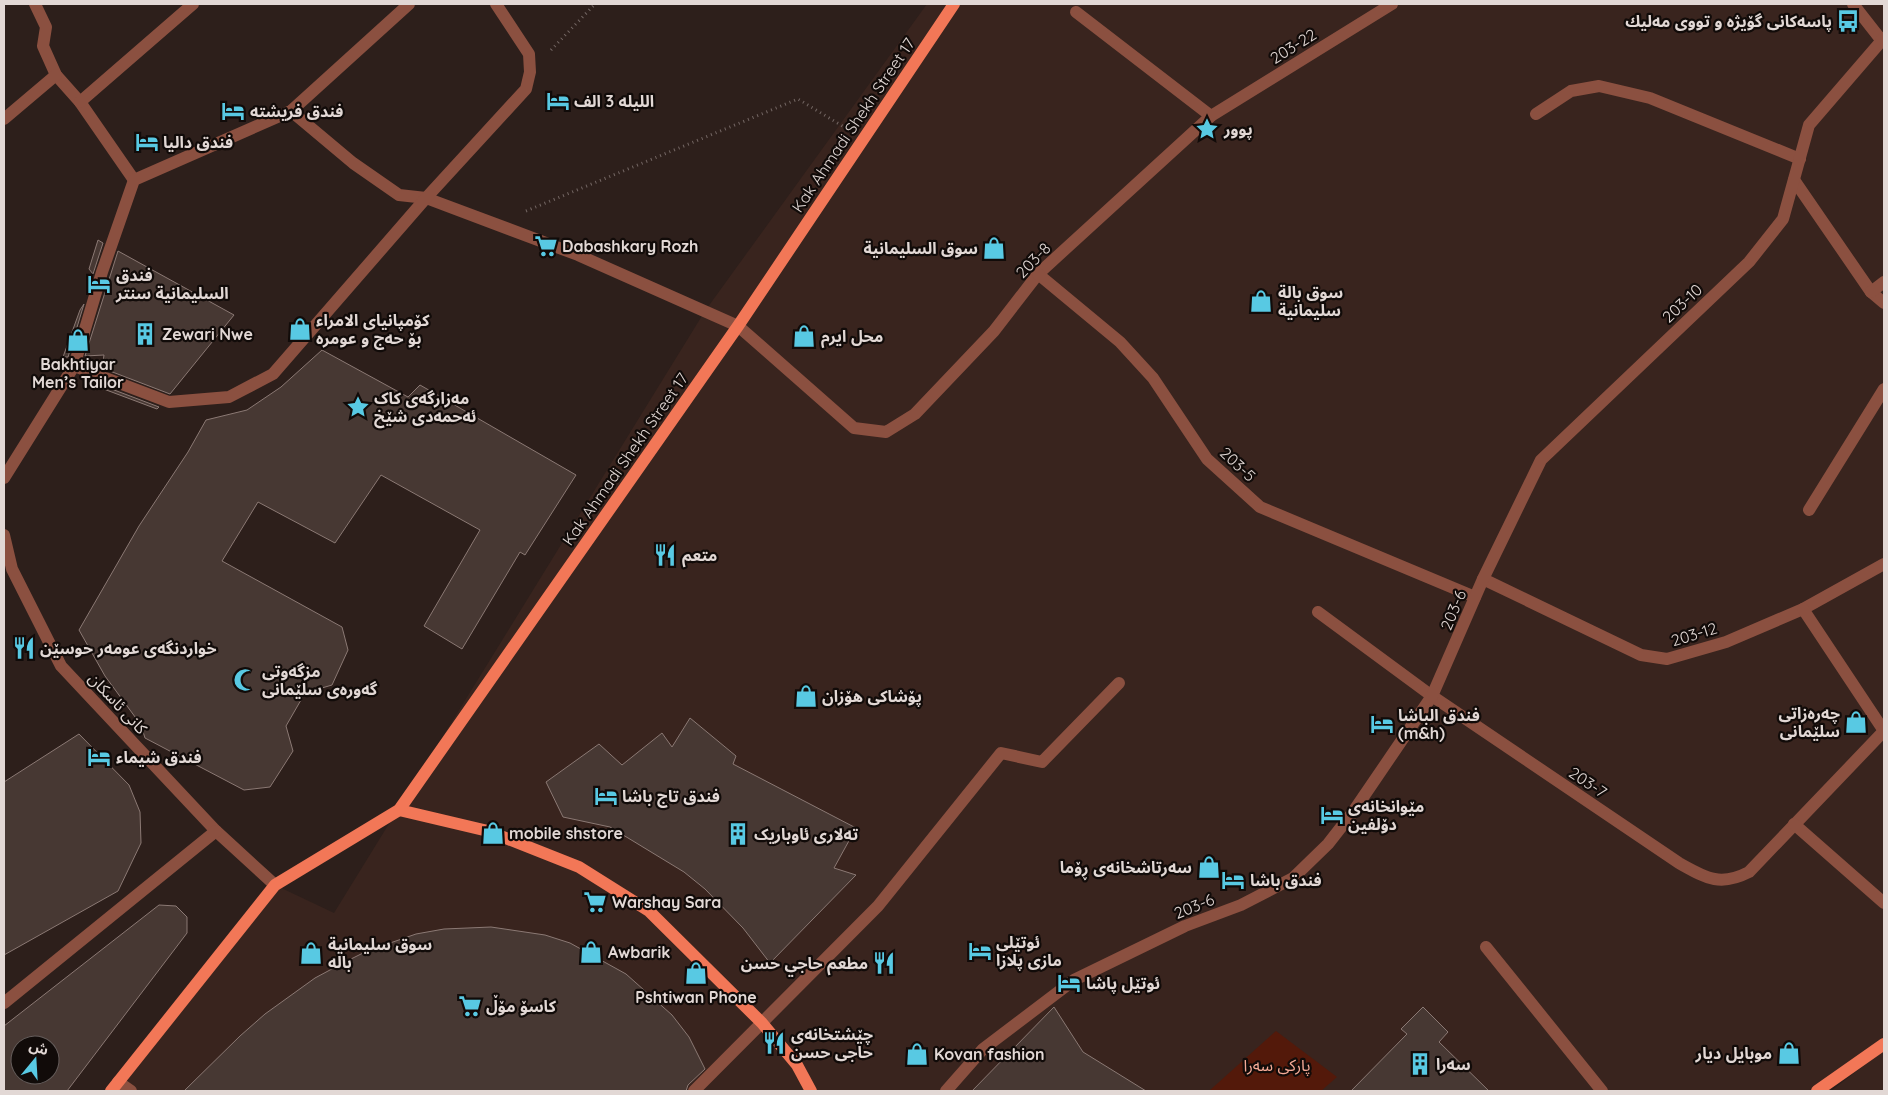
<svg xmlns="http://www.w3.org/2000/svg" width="1888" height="1095" font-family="Quicksand,'Noto Sans Arabic',sans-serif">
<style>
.built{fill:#39241e}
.green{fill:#53190a}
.building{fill:#473833;stroke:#8b7974;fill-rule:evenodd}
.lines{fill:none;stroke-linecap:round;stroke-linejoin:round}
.path{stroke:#746764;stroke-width:3;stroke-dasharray:1 4;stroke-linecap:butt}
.minor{stroke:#8b5040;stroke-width:12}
.major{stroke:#f27757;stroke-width:12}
.labels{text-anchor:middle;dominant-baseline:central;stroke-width:4.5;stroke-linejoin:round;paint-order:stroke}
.poi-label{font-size:16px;font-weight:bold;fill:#e2d8d5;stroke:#110b09;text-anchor:start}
.street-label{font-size:16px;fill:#e2d8d5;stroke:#110b09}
.park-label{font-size:16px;fill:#f5aa96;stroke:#110b09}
</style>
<rect width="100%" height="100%" fill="#2d1f1b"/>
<g class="built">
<polygon points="927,4 1884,4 1884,1043 1822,1091 119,1091 275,885 334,913 705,311"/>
<polygon points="1884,1050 1884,1091 1831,1091"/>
</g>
<polygon class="green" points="1276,1031 1337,1077 1321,1091 1209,1091"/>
<g class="building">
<polygon points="98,240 103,243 93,274 89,269"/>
<polygon points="118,251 234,315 170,394 102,368 104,355 85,356"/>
<polygon points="84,304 68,357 63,357 80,310"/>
<polygon points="322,350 408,397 420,385 576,475 525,555 520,552 462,649 424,626 480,530 381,475 335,543 258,502 222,561 342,627 348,650 332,685 305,693 286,726 293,751 270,787 244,790 145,738 141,725 105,676 79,630 139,526 188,452 206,420 247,410 281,387"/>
<polygon points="101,385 159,407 157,409 101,388"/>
<polygon points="690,718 736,756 733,764 856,828 834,868 856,875 770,963 743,928 705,889 684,872 610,827 563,817 546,782 599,744 622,765 662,733 672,747"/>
<polygon points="79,734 129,785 140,812 141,843 118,891 4,955 4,782"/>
<path d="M159,905L176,906L187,917V933L67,1091H4V1026ZM20,1045H50V1075H20Z"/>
<polygon points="491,927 545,935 570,943 626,974 672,1015 689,1037 705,1069 688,1085 686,1091 184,1091 240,1036 265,1014 315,978 343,963 367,951 416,934 444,929"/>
<polygon points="1054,1007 1083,1052 1146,1091 972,1091"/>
<polygon points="1423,1007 1448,1032 1439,1042 1489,1091 1351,1091 1407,1034 1401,1029"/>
</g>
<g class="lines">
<g class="path">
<polyline points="551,50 595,4"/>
<polyline points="526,211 798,99 844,127"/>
</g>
<g class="minor">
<polyline points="35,4 46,27 43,46 56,75 80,102 134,180"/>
<polyline points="1853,4 1882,41"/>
<polyline points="1076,12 1211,116"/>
<polyline points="80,102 193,4"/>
<polyline points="291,111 353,163 399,195 426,198 578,255 738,326 854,428 886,432 915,414 994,331 1038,274 1211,116 1392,4"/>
<polyline points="1536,114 1571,91 1599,86 1650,98 1800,159"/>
<polyline points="4,119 56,75"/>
<polyline points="1794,180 1871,292 1884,303"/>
<polyline points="1038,274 1120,342 1153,378 1207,459 1260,507 1475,597"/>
<polyline points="1871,292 1884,282"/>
<polyline points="74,366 169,402 229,397 273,374 426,198 526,89 530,72 529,54 496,4"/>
<polyline points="4,478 74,366 102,272 134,180 291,111 409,4"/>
<polyline points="1809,510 1884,389"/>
<polyline points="4,535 12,569 61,666 216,831 275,885"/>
<polyline points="1483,579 1641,655 1667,659 1726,642 1803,609 1884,564"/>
<polyline points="1803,609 1884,731"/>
<path d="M1318,612L1432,696L1679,863C1706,878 1720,887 1749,872L1884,731"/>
<polyline points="1794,824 1884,903"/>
<polyline points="1486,947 1602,1091"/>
<polyline points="4,1003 216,831"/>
<polyline points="118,1082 131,1091"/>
<polyline points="694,1091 878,906 1001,753 1042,762 1119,683"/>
<polyline points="946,1091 983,1049 1074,980 1185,926 1241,905 1293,878 1328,844 1353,812 1432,696 1483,579 1541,460 1749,262 1783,219 1809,125 1884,38"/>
</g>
<g class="major">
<polyline points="399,810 488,831 579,867 649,911 762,1023 797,1065 811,1091"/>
<polyline points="111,1091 275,885 399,810 738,326 954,4"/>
<polyline points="1817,1091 1884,1044"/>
</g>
</g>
<defs>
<symbol id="bus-bare" viewBox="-9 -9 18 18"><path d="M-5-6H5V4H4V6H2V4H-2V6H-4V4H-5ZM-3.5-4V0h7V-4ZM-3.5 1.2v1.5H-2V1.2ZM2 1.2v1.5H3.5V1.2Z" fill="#58c9e3" stroke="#110b09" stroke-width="2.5" paint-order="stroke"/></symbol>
<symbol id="hotel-bare" viewBox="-9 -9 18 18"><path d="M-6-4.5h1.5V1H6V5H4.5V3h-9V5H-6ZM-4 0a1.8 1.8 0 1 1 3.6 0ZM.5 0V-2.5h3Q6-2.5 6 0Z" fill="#58c9e3" stroke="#110b09" stroke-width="2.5" paint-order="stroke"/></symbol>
<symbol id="sight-bare" viewBox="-9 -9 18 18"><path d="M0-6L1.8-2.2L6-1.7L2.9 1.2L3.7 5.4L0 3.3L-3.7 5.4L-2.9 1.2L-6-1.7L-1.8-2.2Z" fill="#58c9e3" stroke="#110b09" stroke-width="2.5" paint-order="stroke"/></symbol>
<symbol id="supermarket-bare" viewBox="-9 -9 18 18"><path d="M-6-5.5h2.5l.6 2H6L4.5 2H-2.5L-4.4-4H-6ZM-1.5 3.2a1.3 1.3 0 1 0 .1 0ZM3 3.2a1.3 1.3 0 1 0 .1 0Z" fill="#58c9e3" stroke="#110b09" stroke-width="2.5" paint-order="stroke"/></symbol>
<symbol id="shop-bare" viewBox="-9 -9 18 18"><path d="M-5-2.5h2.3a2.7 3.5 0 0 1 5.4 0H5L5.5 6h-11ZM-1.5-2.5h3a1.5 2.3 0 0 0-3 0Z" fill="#58c9e3" stroke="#110b09" stroke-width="2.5" paint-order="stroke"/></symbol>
<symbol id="building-bare" viewBox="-9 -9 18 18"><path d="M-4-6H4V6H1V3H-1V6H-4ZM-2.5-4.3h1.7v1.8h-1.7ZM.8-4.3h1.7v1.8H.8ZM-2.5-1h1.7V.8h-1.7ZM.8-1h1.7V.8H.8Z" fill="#58c9e3" stroke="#110b09" stroke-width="2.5" paint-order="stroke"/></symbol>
<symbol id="restaurant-bare" viewBox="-9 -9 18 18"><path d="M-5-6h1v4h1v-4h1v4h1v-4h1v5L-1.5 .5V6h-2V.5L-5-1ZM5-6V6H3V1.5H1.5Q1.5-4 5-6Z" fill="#58c9e3" stroke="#110b09" stroke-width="2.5" paint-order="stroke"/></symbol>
<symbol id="mosque-bare" viewBox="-9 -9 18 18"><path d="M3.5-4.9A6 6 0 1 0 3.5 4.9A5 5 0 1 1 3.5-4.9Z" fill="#58c9e3" stroke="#110b09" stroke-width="2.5" paint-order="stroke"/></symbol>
</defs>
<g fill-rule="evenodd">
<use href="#bus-bare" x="1832" y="5" width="32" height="32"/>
<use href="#hotel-bare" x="542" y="85" width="32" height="32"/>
<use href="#hotel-bare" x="217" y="95" width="32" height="32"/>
<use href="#sight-bare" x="1191" y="113" width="32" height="32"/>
<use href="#hotel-bare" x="131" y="126" width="32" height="32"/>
<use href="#supermarket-bare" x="530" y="230" width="32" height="32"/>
<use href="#shop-bare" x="978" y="232" width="32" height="32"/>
<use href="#hotel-bare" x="83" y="268" width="32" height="32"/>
<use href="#shop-bare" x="1245" y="285" width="32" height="32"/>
<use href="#shop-bare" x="284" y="313" width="32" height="32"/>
<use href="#building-bare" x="129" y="318" width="32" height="32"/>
<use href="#shop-bare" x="788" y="320" width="32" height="32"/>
<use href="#shop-bare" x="62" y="324" width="32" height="32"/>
<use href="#sight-bare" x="342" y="391" width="32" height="32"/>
<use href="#restaurant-bare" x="649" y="539" width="32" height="32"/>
<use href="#restaurant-bare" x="8" y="632" width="32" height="32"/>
<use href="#mosque-bare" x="229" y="664" width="32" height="32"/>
<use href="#shop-bare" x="790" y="680" width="32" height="32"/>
<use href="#shop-bare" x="1840" y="706" width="32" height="32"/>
<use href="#hotel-bare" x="1366" y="708" width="32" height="32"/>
<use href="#hotel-bare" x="83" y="741" width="32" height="32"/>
<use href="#hotel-bare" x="590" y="780" width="32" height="32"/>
<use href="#hotel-bare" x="1316" y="799" width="32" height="32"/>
<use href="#shop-bare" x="477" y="817" width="32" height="32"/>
<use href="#building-bare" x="722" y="818" width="32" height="32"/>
<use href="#shop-bare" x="1193" y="851" width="32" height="32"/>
<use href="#hotel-bare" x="1217" y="864" width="32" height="32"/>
<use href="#supermarket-bare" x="579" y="886" width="32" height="32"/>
<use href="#hotel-bare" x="964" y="935" width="32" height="32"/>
<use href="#shop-bare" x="575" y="936" width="32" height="32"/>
<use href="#shop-bare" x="295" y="937" width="32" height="32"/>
<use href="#restaurant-bare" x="868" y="947" width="32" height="32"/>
<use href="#shop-bare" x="680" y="957" width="32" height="32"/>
<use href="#hotel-bare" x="1053" y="967" width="32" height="32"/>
<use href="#supermarket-bare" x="454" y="990" width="32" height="32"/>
<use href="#restaurant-bare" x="758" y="1027" width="32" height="32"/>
<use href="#shop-bare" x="1773" y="1037" width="32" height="32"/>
<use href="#shop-bare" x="901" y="1038" width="32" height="32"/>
<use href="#building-bare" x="1404" y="1048" width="32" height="32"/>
</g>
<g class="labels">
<g class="poi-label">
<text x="1832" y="21" text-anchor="end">پاسەکانی گۆیژە و تووی مەلیك</text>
<text x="574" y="101">الليله 3 الف</text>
<text x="250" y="111">فندق فريشته</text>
<text x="1224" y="129">پوور</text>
<text x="163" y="142">فندق داليا</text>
<text x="562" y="246">Dabashkary Rozh</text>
<text x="978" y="248" text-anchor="end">سوق السليمانية</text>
<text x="116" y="275">فندق<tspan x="116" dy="18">السليمانية سنتر</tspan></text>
<text x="1278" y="292">سوق بالة<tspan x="1278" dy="18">سليمانية</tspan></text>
<text x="316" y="320">کۆمپانیای الامراء<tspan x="316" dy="18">بۆ حەج و عومرە</tspan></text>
<text x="162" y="334">Zewari Nwe</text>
<text x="821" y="336">محل ايرم</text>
<text x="78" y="364" text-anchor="middle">Bakhtiyar<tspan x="78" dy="18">Men’s Tailor</tspan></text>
<text x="374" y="398">مەزارگەی کاک<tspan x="374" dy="18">ئەحمەدی شێخ</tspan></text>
<text x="682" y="555">متعم</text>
<text x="40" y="648">خواردنگەی عومەر حوسێن</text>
<text x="262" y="671">مزگەوتی<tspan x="262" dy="18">گەورەی سلێمانی</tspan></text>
<text x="822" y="696">پۆشاکی هۆزان</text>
<text x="1840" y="713" text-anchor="end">چە‌رە‌زاتی<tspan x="1840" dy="18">سلێمانی</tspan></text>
<text x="1398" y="715">فندق الباشا<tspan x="1398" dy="18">(m&amp;h)</tspan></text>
<text x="116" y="757">فندق شيماء</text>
<text x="622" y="796">فندق تاج باشا</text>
<text x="1348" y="806">مێوانخانەی<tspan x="1348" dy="18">دۆلفین</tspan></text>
<text x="509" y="833">mobile shstore</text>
<text x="754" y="834">تەلاری ئاوباریک</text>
<text x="1192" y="867" text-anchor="end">سەرتاشخانەی ڕۆما</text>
<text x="1250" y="880">فندق باشا</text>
<text x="612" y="902">Warshay Sara</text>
<text x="996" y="942">ئوتێلی<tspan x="996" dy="18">مازی پلازا</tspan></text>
<text x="328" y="944">سوق سليمانية<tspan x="328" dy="18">باله</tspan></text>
<text x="608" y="952">Awbarik</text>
<text x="868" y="963" text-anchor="end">مطعم حاجي حسن</text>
<text x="1086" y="983">ئوتێل پاشا</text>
<text x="696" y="997" text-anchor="middle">Pshtiwan Phone</text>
<text x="486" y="1006">کاسۆ مۆڵ</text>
<text x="791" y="1034">چێشتخانە‌ی<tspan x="791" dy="18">حاجی حسن</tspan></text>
<text x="1772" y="1053" text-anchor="end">موبايل ديار</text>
<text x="934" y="1054">Kovan fashion</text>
<text x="1436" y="1064">سەرا</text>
</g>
<g class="street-label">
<text transform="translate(1293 46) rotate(-32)">203-22</text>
<text transform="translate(853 125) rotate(-56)">Kak Ahmadi Shekh Street 17</text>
<text transform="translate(1033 260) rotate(-46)">203-8</text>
<text transform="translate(1682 303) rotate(-43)">203-10</text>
<text transform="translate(625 459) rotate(-55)">Kak Ahmadi Shekh Street 17</text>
<text transform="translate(1238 464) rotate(43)">203-5</text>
<text transform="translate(1453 610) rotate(-67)">203-6</text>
<text transform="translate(1694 634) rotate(-17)">203-12</text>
<text transform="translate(118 703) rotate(47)">کانی ئاسکان</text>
<text transform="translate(1588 782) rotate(34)">203-7</text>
<text transform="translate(1194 906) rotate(-22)">203-6</text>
</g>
<g class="park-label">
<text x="1277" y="1065">پارکی سەرا</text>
</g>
</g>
<rect width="1888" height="1095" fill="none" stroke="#e2d8d5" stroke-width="10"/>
<g transform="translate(35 1060) rotate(18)"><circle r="24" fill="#110b09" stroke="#655d5b"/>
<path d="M0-4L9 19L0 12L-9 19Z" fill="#58c9e3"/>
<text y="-8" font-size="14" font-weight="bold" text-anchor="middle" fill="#e2d8d5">ش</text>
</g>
</svg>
